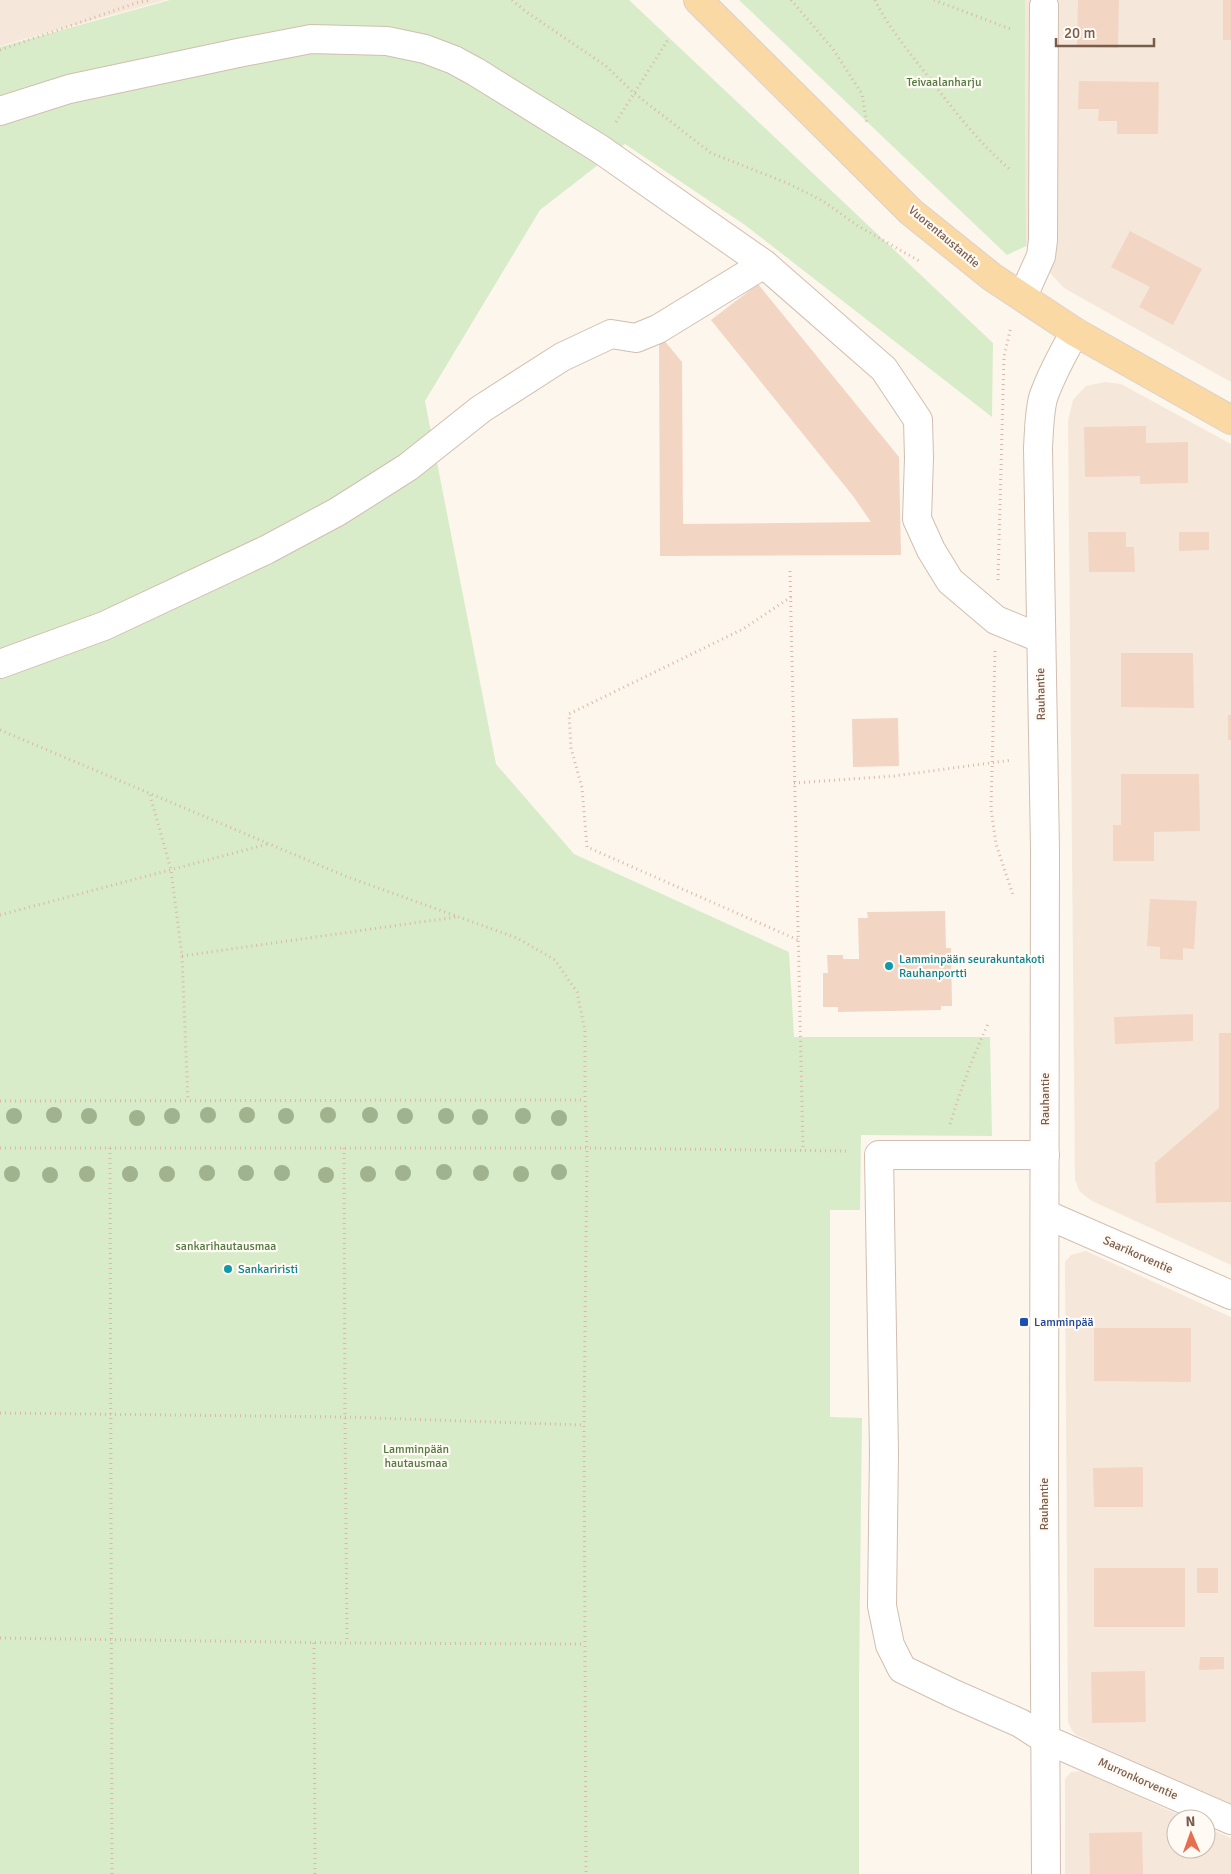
<svg xmlns="http://www.w3.org/2000/svg" width="1231" height="1874" font-family="Signika,sans-serif">
<style>
.residential{fill:#f5e8da}
.green{fill:#d8ecc9}
.building{fill:#f3d5c3}
.lines{fill:none;stroke-linecap:round;stroke-linejoin:round}
.minor-casing{stroke:#d1beb0;stroke-width:30}
.major-casing{stroke:#dad1cd;stroke-width:30}
.path{stroke:#d9b8a5;stroke-width:3;stroke-dasharray:1 4;stroke-linecap:butt}
.minor{stroke:#fff;stroke-width:28}
.major{stroke:#fbd9a5;stroke-width:28}
.tree{fill:#a0b28e}
.culture-dot{fill:#0f9aa8;stroke:#fffaf3;stroke-width:2}
.transit-dot{fill:#1a4fb4;stroke:#fffaf3;stroke-width:2}
.labels{text-anchor:middle;dominant-baseline:central;stroke-width:4.5;stroke-linejoin:round;paint-order:stroke}
.park-label{font-size:12px;fill:#537a41;stroke:#fffaf3}
.street-label{font-size:12px;fill:#7a5c4d;stroke:#fffaf3}
.culture-label{font-size:12px;fill:#0d838f;stroke:#fffaf3;text-anchor:start}
.transit-label{font-size:12px;fill:#164399;stroke:#fffaf3;text-anchor:start}
</style>
<rect width="100%" height="100%" fill="#fdf6ec"/>
<g class="residential">
<polygon points="0,0 166,0 0,46"/>
<polygon points="1025,0 1231,0 1231,382 1064,288 1026,246"/>
<polygon points="1105,382 1121,384 1231,444 1231,1265 1092,1201 1080,1192 1075,1180 1068,421 1073,400 1086,386"/>
<polygon points="1086,1251 1231,1317 1231,1806 1076,1735 1071,1729 1068,1721 1065,1262 1071,1255"/>
<polygon points="1082,1771 1188,1819 1176,1819 1176,1849 1206,1849 1206,1827 1231,1838 1231,1874 1065,1874 1065,1779 1071,1772"/>
</g>
<g class="green">
<polygon points="170,0 629,0 993,343 992,417 745,225 625,144 540,210 425,401 496,764 574,854 789,952 794,1037 990,1037 992,1136 861,1135 860,1210 830,1210 830,1417 862,1418 859,1680 859,1874 0,1874 0,47"/>
<polygon points="739,0 1025,0 1026,246 1007,255"/>
</g>
<g class="building">
<polygon points="1078,0 1119,0 1118,48 1077,47"/>
<rect x="1223" y="0" width="8" height="40"/>
<polygon points="1079,81 1159,82 1158,134 1117,134 1117,121 1098,121 1099,109 1078,109"/>
<polygon points="1130,231 1202,269 1173,325 1139,307 1150,287 1111,267"/>
<polygon points="758,284 899,457 901,555 660,556 659,339 663,339 682,362 683,524 871,522 853,496 711,320"/>
<polygon points="1146,426 1146,443 1188,442 1188,483 1140,484 1140,476 1085,477 1084,427"/>
<polygon points="1088,532 1126,532 1126,547 1134,547 1135,572 1089,572"/>
<polygon points="1179,532 1209,532 1209,550 1179,551"/>
<polygon points="1121,653 1193,653 1194,708 1121,707"/>
<rect x="1228" y="715" width="3" height="25"/>
<polygon points="898,718 899,766 853,767 852,719"/>
<polygon points="1121,774 1199,774 1200,831 1154,832 1154,861 1113,861 1113,825 1121,825"/>
<polygon points="1150,899 1197,901 1194,949 1183,948 1183,960 1160,959 1160,947 1147,946"/>
<polygon points="945,911 946,948 951,948 952,1006 941,1006 941,1010 838,1012 838,1007 823,1007 823,973 828,973 827,955 843,955 843,959 859,959 858,918 868,918 867,912"/>
<polygon points="1193,1014 1193,1041 1115,1044 1114,1017"/>
<polygon points="1219,1033 1231,1033 1231,1202 1156,1203 1155,1163 1219,1108"/>
<polygon points="1094,1328 1191,1328 1191,1382 1094,1381"/>
<polygon points="1143,1467 1143,1507 1094,1507 1093,1468"/>
<rect x="1094" y="1568" width="91" height="59"/>
<rect x="1197" y="1568" width="21" height="25"/>
<polygon points="1200,1657 1224,1657 1224,1669 1199,1670"/>
<polygon points="1145,1671 1146,1722 1092,1723 1091,1672"/>
<polygon points="1142,1832 1143,1874 1090,1874 1089,1833"/>
</g>
<g class="lines">
<defs>
<g id="minor">
<polyline points="0,111 69,89 238,53 311,39 387,41 425,49 454,60 476,72 600,149 764,264 884,369 918,420 919,458 917,519 931,550 950,581 996,620 1040,638"/>
<polyline points="1023,296 1041,256 1043,240 1044,6"/>
<polyline points="0,664 104,626 266,550 337,512 408,467 481,409 562,357 611,334 636,338 658,329 764,264"/>
<polyline points="1045,1155 879,1155 884,1452 882,1606 890,1645 902,1669 954,1694 1020,1723 1045,1739 1231,1820"/>
<polyline points="1045,1214 1231,1295"/>
<path d="M1046,1874L1044,1489L1045,849L1038,448C1039,432 1039,414 1043,398C1051,375 1063,353 1075,332"/>
</g>
<polyline id="major" points="698,0 911,212 992,277 1075,332 1231,420"/>
</defs>
<use href="#minor" class="minor-casing"/>
<use href="#major" class="major-casing"/>
<g class="path">
<polyline points="512,0 525,11 606,66 634,93 711,153 787,183 823,201 858,226 921,262"/>
<polyline points="791,0 833,49 862,94 867,125"/>
<path d="M875,0C887,25 906,48 923,70C950,105 978,143 1012,171"/>
<polyline points="934,0 1013,30"/>
<polyline points="0,50 136,3 150,0"/>
<polyline points="616,122 669,38"/>
<polyline points="790,571 803,1150"/>
<polyline points="998,580 1004,356 1011,327"/>
<polyline points="791,597 743,629 569,714 571,748 582,788 587,847 798,940"/>
<polyline points="995,651 991,809 996,844 1013,895"/>
<polyline points="0,730 345,876 517,938 555,960 577,992 585,1031 585,1100 587,1148 584,1425 586,1874"/>
<polyline points="794,783 894,776 1012,760"/>
<polyline points="150,795 171,870 182,956 188,1101"/>
<polyline points="0,915 268,844"/>
<polyline points="182,956 456,917"/>
<polyline points="0,1101 585,1100"/>
<path d="M950,1124C961,1089 973,1055 989,1022"/>
<polyline points="0,1148 587,1148 849,1151"/>
<polyline points="110,1148 112,1874"/>
<polyline points="344,1148 345,1417 347,1643"/>
<polyline points="0,1413 345,1417 584,1425"/>
<polyline points="0,1638 347,1643 585,1644"/>
<polyline points="314,1643 315,1874"/>
</g>
<use href="#minor" class="minor"/>
<use href="#major" class="major"/>
</g>
<g class="tree">
<circle cx="54" cy="1115" r="8"/>
<circle cx="208" cy="1115" r="8"/>
<circle cx="247" cy="1115" r="8"/>
<circle cx="328" cy="1115" r="8"/>
<circle cx="370" cy="1115" r="8"/>
<circle cx="14" cy="1116" r="8"/>
<circle cx="89" cy="1116" r="8"/>
<circle cx="172" cy="1116" r="8"/>
<circle cx="286" cy="1116" r="8"/>
<circle cx="405" cy="1116" r="8"/>
<circle cx="446" cy="1116" r="8"/>
<circle cx="523" cy="1116" r="8"/>
<circle cx="480" cy="1117" r="8"/>
<circle cx="137" cy="1118" r="8"/>
<circle cx="559" cy="1118" r="8"/>
<circle cx="444" cy="1172" r="8"/>
<circle cx="559" cy="1172" r="8"/>
<circle cx="207" cy="1173" r="8"/>
<circle cx="246" cy="1173" r="8"/>
<circle cx="282" cy="1173" r="8"/>
<circle cx="403" cy="1173" r="8"/>
<circle cx="481" cy="1173" r="8"/>
<circle cx="12" cy="1174" r="8"/>
<circle cx="87" cy="1174" r="8"/>
<circle cx="130" cy="1174" r="8"/>
<circle cx="167" cy="1174" r="8"/>
<circle cx="368" cy="1174" r="8"/>
<circle cx="521" cy="1174" r="8"/>
<circle cx="50" cy="1175" r="8"/>
<circle cx="326" cy="1175" r="8"/>
</g>
<g class="culture-dot">
<circle cx="889" cy="966" r="5"/>
<circle cx="228" cy="1269" r="5"/>
</g>
<rect class="transit-dot" x="1019" y="1317" width="10" height="10" rx="2.5"/>
<g class="labels">
<g class="park-label">
<text x="944" y="82">Teivaalanharju</text>
<text x="226" y="1246">sankarihautausmaa</text>
<text x="416" y="1449">Lamminpään<tspan x="416" dy="14">hautausmaa</tspan></text>
</g>
<g class="street-label">
<text transform="translate(944 237) rotate(40)">Vuorentaustantie</text>
<text transform="translate(1041 694) rotate(-91)">Rauhantie</text>
<text transform="translate(1045 1099) rotate(-90)">Rauhantie</text>
<text transform="translate(1138 1255) rotate(24)">Saarikorventie</text>
<text transform="translate(1044 1504) rotate(-90)">Rauhantie</text>
<text transform="translate(1138 1779) rotate(24)">Murronkorventie</text>
</g>
<g class="culture-label">
<text x="899" y="959">Lamminpään seurakuntakoti<tspan x="899" dy="14">Rauhanportti</tspan></text>
<text x="238" y="1269">Sankariristi</text>
</g>
<g class="transit-label">
<text x="1034" y="1322">Lamminpää</text>
</g>
</g>
<g transform="translate(1191 1834) rotate(358)"><circle r="24" fill="#fffaf3" stroke="#cabbb1"/>
<path d="M0-4L9 19L0 12L-9 19Z" fill="#e76f51"/>
<text y="-8" font-size="14" font-weight="bold" text-anchor="middle" fill="#7a5c4d">N</text>
</g>
<path d="M1056 38v8h98v-8" fill="none" stroke="#7a5c4d" stroke-width="2.5"/>
<text x="1064" y="38" font-size="15" fill="#7a5c4d" stroke="#fffaf3" stroke-width="4" paint-order="stroke">20 m</text>
</svg>
